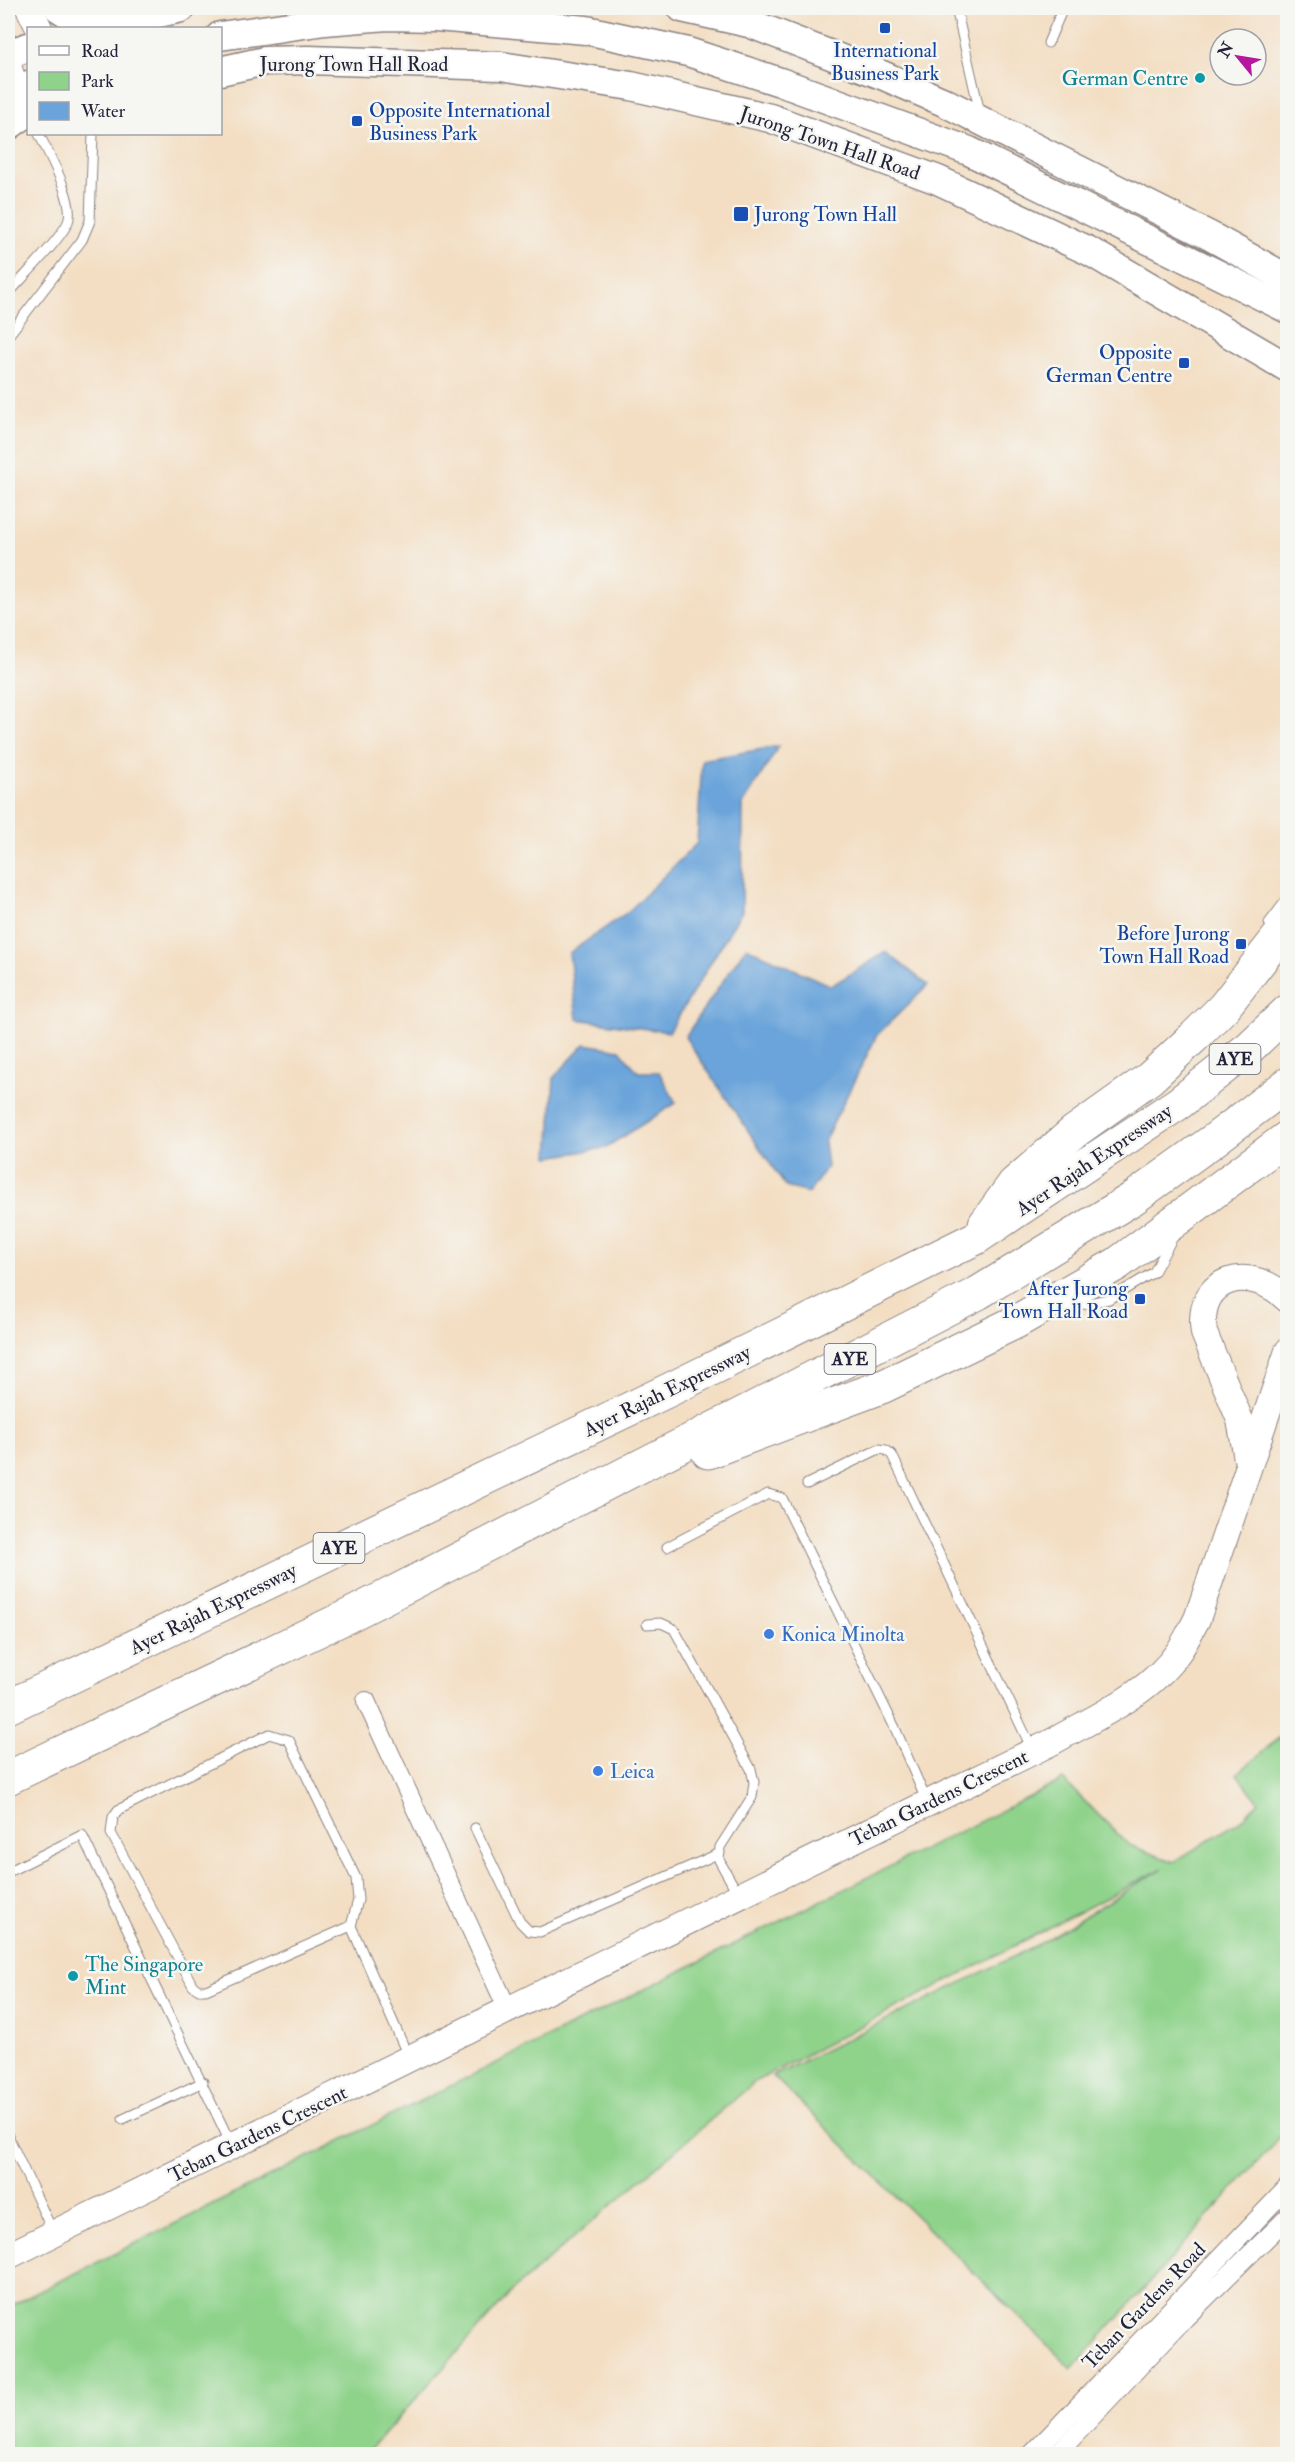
<svg xmlns="http://www.w3.org/2000/svg" width="1295" height="2462" font-family="'IM FELL Double Pica',serif">
<style>
.green{fill:#8fd38b;stroke:#587a63;stroke-width:1.5}
.water{fill:#6aa4da;stroke:#46638a;stroke-width:1.5}
.lines{fill:none;stroke-linecap:round;stroke-linejoin:round}
.lane-casing{stroke:#8a807f;stroke-width:11}
.street-casing{stroke:#8a807f;stroke-width:20}
.secondary-casing{stroke:#8a807f;stroke-width:28}
.primary-casing{stroke:#8a807f;stroke-width:31}
.highway-casing{stroke:#8a807f;stroke-width:35}
.lane{stroke:#fff;stroke-width:9}
.street{stroke:#fff;stroke-width:18}
.secondary{stroke:#fff;stroke-width:26}
.primary{stroke:#fff;stroke-width:28}
.highway{stroke:#fff;stroke-width:33}
.transit-dot{fill:#1a4fb4;stroke:#f6f6f2;stroke-width:2}
.culture-dot{fill:#0f9aa8;stroke:#f6f6f2;stroke-width:2}
.shop-dot{fill:#3f7fe0;stroke:#f6f6f2;stroke-width:2}
.labels{text-anchor:middle;dominant-baseline:central;stroke-width:5;stroke-linejoin:round;paint-order:stroke}
.shield{fill:#f6f6f2;stroke:#626272;stroke-width:1.5}
.shield-label{font-size:18px;font-weight:bold;fill:#22223b}
.transit-label{font-size:20px;fill:#164399;stroke:#f6f6f2;text-anchor:end}
.street-label{font-size:20px;fill:#22223b;stroke:#f6f6f2}
.culture-label{font-size:20px;fill:#0d838f;stroke:#f6f6f2;text-anchor:end}
.shop-label{font-size:20px;fill:#366cbe;stroke:#f6f6f2;text-anchor:start}
</style>
<rect width="100%" height="100%" fill="#f6f6f2"/>
<filter id="ink" filterUnits="userSpaceOnUse"><feTurbulence type="fractalNoise" baseFrequency=".0167" numOctaves="2"/><feDisplacementMap in="SourceGraphic" scale="12" xChannelSelector="R" yChannelSelector="G"/><feConvolveMatrix kernelMatrix="1 2 1 2 8 2 1 2 1" color-interpolation-filters="sRGB"/></filter>
<filter id="wash" filterUnits="userSpaceOnUse"><feTurbulence type="fractalNoise" baseFrequency=".008" numOctaves="4" result="noise"/><feDisplacementMap in="SourceGraphic" scale="24" xChannelSelector="R" yChannelSelector="G"/><feGaussianBlur stdDeviation="1.35" result="paint"/><feColorMatrix in="noise" values="0 0 0 0 0 0 0 0 0 0 0 0 0 0 0 0 0 1.4 0 .05"/><feComposite in="paint" operator="in"/></filter>
<g filter="url(#wash)">
<rect width="100%" height="100%" fill="#f3dec3"/>
<polygon class="green" points="1287,1731 1287,2129 1072,2369 773,2076 1043,1942 1163,1868 756,2081 515,2288 366,2454 8,2454 8,2307 1063,1780 1129,1845 1174,1862 1240,1821 1259,1802 1237,1774"/>
<g class="water">
<polygon points="779,746 743,804 742,911 669,1032 577,1019 569,953 629,911 697,843 702,760"/>
<polygon points="746,947 831,986 886,952 928,985 877,1035 824,1142 827,1167 809,1193 786,1187 685,1037"/>
<polygon points="585,1044 620,1050 638,1072 659,1072 676,1103 605,1148 549,1157 554,1077"/>
</g>
</g>
<g filter="url(#ink)">
<g class="lines">
<defs>
<g id="lane">
<polyline points="921,8 941,11 956,8"/>
<polyline points="956,8 980,113"/>
<polyline points="1048,43 1063,8"/>
<path d="M8,294C22,278 61,239 68,222C76,202 48,153 39,134"/>
<polyline points="8,336 82,240 90,221 93,134"/>
<polyline points="1269,923 1288,898"/>
<polyline points="1068,1307 1109,1299 1154,1272 1173,1237"/>
<polyline points="807,1484 879,1449 886,1450 892,1455 1032,1749"/>
<polyline points="667,1547 768,1494 782,1498 895,1728 927,1802"/>
<polyline points="647,1624 661,1623 674,1629 751,1769 754,1782 752,1797 720,1847 719,1860 738,1894"/>
<polyline points="475,1828 520,1922 529,1931 540,1932 720,1853"/>
<polyline points="8,1872 82,1835 231,2144"/>
<polyline points="351,1926 206,1990 199,1990 193,1986 111,1833 113,1817 118,1810 269,1734 289,1740 356,1878 358,1900 351,1926 408,2056"/>
<polyline points="123,2119 203,2082"/>
<polyline points="8,2136 53,2232"/>
</g>
<g id="street">
<polyline points="366,1701 508,2010"/>
<polyline points="1032,2454 1288,2187"/>
<polyline points="1057,2454 1185,2318 1288,2217"/>
</g>
<g id="secondary">
<polyline points="29,8 39,28"/>
<polyline points="8,65 15,89"/>
<path d="M1248,1464L1240,1420L1204,1333C1195,1275 1252,1263 1288,1300"/>
<path d="M8,2256L1052,1742C1096,1717 1150,1694 1179,1651C1186,1641 1191,1630 1197,1619L1288,1351"/>
</g>
<g id="primary">
<polyline points="59,8 91,28"/>
<polyline points="682,8 749,23 882,75 944,102 1210,236 1288,279"/>
<polyline points="91,28 181,8"/>
<polyline points="220,36 325,21 387,16 436,17 586,30 688,52 780,82 969,151 1288,309"/>
<polyline points="8,54 28,47"/>
<polyline points="220,71 265,61 308,60 501,66 631,86 770,118 938,180 1089,251 1288,368"/>
<polyline points="8,92 28,85"/>
<polyline points="8,126 28,112"/>
</g>
<g id="highway">
<polyline points="985,1224 1014,1184 1074,1132 1150,1078 1195,1036 1224,1007 1288,925"/>
<polyline points="708,1452 884,1386 1016,1322 1117,1264 1288,1137"/>
<polyline points="8,1707 671,1389 976,1238 1179,1103 1250,1047 1288,1011"/>
<polyline points="8,1778 348,1616 978,1293 1132,1199 1214,1140 1288,1084"/>
</g>
</defs>
<use href="#lane" class="lane-casing"/>
<use href="#street" class="street-casing"/>
<use href="#secondary" class="secondary-casing"/>
<use href="#primary" class="primary-casing"/>
<use href="#highway" class="highway-casing"/>
<use href="#lane" class="lane"/>
<use href="#street" class="street"/>
<use href="#secondary" class="secondary"/>
<use href="#primary" class="primary"/>
<use href="#highway" class="highway"/>
</g>
</g>
<g class="transit-dot">
<rect x="879" y="22" width="12" height="12" rx="3"/>
<rect x="351" y="115" width="12" height="12" rx="3"/>
<rect x="733" y="206" width="16" height="16" rx="3"/>
<rect x="1178" y="357" width="12" height="12" rx="3"/>
<rect x="1235" y="938" width="12" height="12" rx="3"/>
<rect x="1134" y="1293" width="12" height="12" rx="3"/>
</g>
<g class="culture-dot">
<circle cx="1200" cy="78" r="6"/>
<circle cx="73" cy="1976" r="6"/>
</g>
<g class="shop-dot">
<circle cx="769" cy="1634" r="6"/>
<circle cx="598" cy="1771" r="6"/>
</g>
<g class="labels">
<g class="shield">
<rect x="1209.5" y="1044" width="51" height="30" rx="4.5"/>
<rect x="824.5" y="1344" width="51" height="30" rx="4.5"/>
<rect x="313.5" y="1533" width="51" height="30" rx="4.5"/>
</g>
<g class="shield-label">
<text x="1235" y="1059">AYE</text>
<text x="850" y="1359">AYE</text>
<text x="339" y="1548">AYE</text>
</g>
<g class="transit-label">
<text x="885" y="50" text-anchor="middle">International<tspan x="885" dy="23">Business Park</tspan></text>
<text x="369" y="110" text-anchor="start">Opposite International<tspan x="369" dy="23">Business Park</tspan></text>
<text x="754" y="214" text-anchor="start">Jurong Town Hall</text>
<text x="1172" y="352">Opposite<tspan x="1172" dy="23">German Centre</tspan></text>
<text x="1229" y="933">Before Jurong<tspan x="1229" dy="23">Town Hall Road</tspan></text>
<text x="1128" y="1288">After Jurong<tspan x="1128" dy="23">Town Hall Road</tspan></text>
</g>
<g class="street-label">
<text x="354" y="64">Jurong Town Hall Road</text>
<text transform="translate(830 143) rotate(19)">Jurong Town Hall Road</text>
<text transform="translate(1094 1160) rotate(-34)">Ayer Rajah Expressway</text>
<text transform="translate(667 1391) rotate(-26)">Ayer Rajah Expressway</text>
<text transform="translate(213 1609) rotate(-26)">Ayer Rajah Expressway</text>
<text transform="translate(939 1798) rotate(-26)">Teban Gardens Crescent</text>
<text transform="translate(258 2134) rotate(-26)">Teban Gardens Crescent</text>
<text transform="translate(1144 2306) rotate(-46)">Teban Gardens Road</text>
</g>
<g class="culture-label">
<text x="1188" y="78">German Centre</text>
<text x="85" y="1964" text-anchor="start">The Singapore<tspan x="85" dy="23">Mint</tspan></text>
</g>
<g class="shop-label">
<text x="781" y="1634">Konica Minolta</text>
<text x="610" y="1771">Leica</text>
</g>
</g>
<rect width="1295" height="2462" fill="none" stroke="#f6f6f2" stroke-width="30"/>
<rect x="27" y="27" width="195" height="108" fill="#f6f6f2" stroke="#a1a1a9" stroke-width="1.5"/>
<rect x="39" y="46" width="30" height="9" fill="#ffffff" stroke="#a1a1a9" stroke-width="1.5"/>
<text x="81" y="57" font-size="18" fill="#22223b">Road</text>
<rect x="39" y="72" width="30" height="18" fill="#8fd38b" stroke="#a1a1a9" stroke-width="1.5"/>
<text x="81" y="87" font-size="18" fill="#22223b">Park</text>
<rect x="39" y="102" width="30" height="18" fill="#6aa4da" stroke="#a1a1a9" stroke-width="1.5"/>
<text x="81" y="117" font-size="18" fill="#22223b">Water</text>
<g transform="translate(1238 57) rotate(300)"><circle r="28" fill="#f6f6f2" stroke="#a1a1a9" stroke-width="1.5"/>
<path d="M0-4.5L10 22L0 15L-10 22Z" fill="#b5179e"/>
<text y="-9" font-size="16" font-weight="bold" text-anchor="middle" fill="#22223b">N</text>
</g>
</svg>
